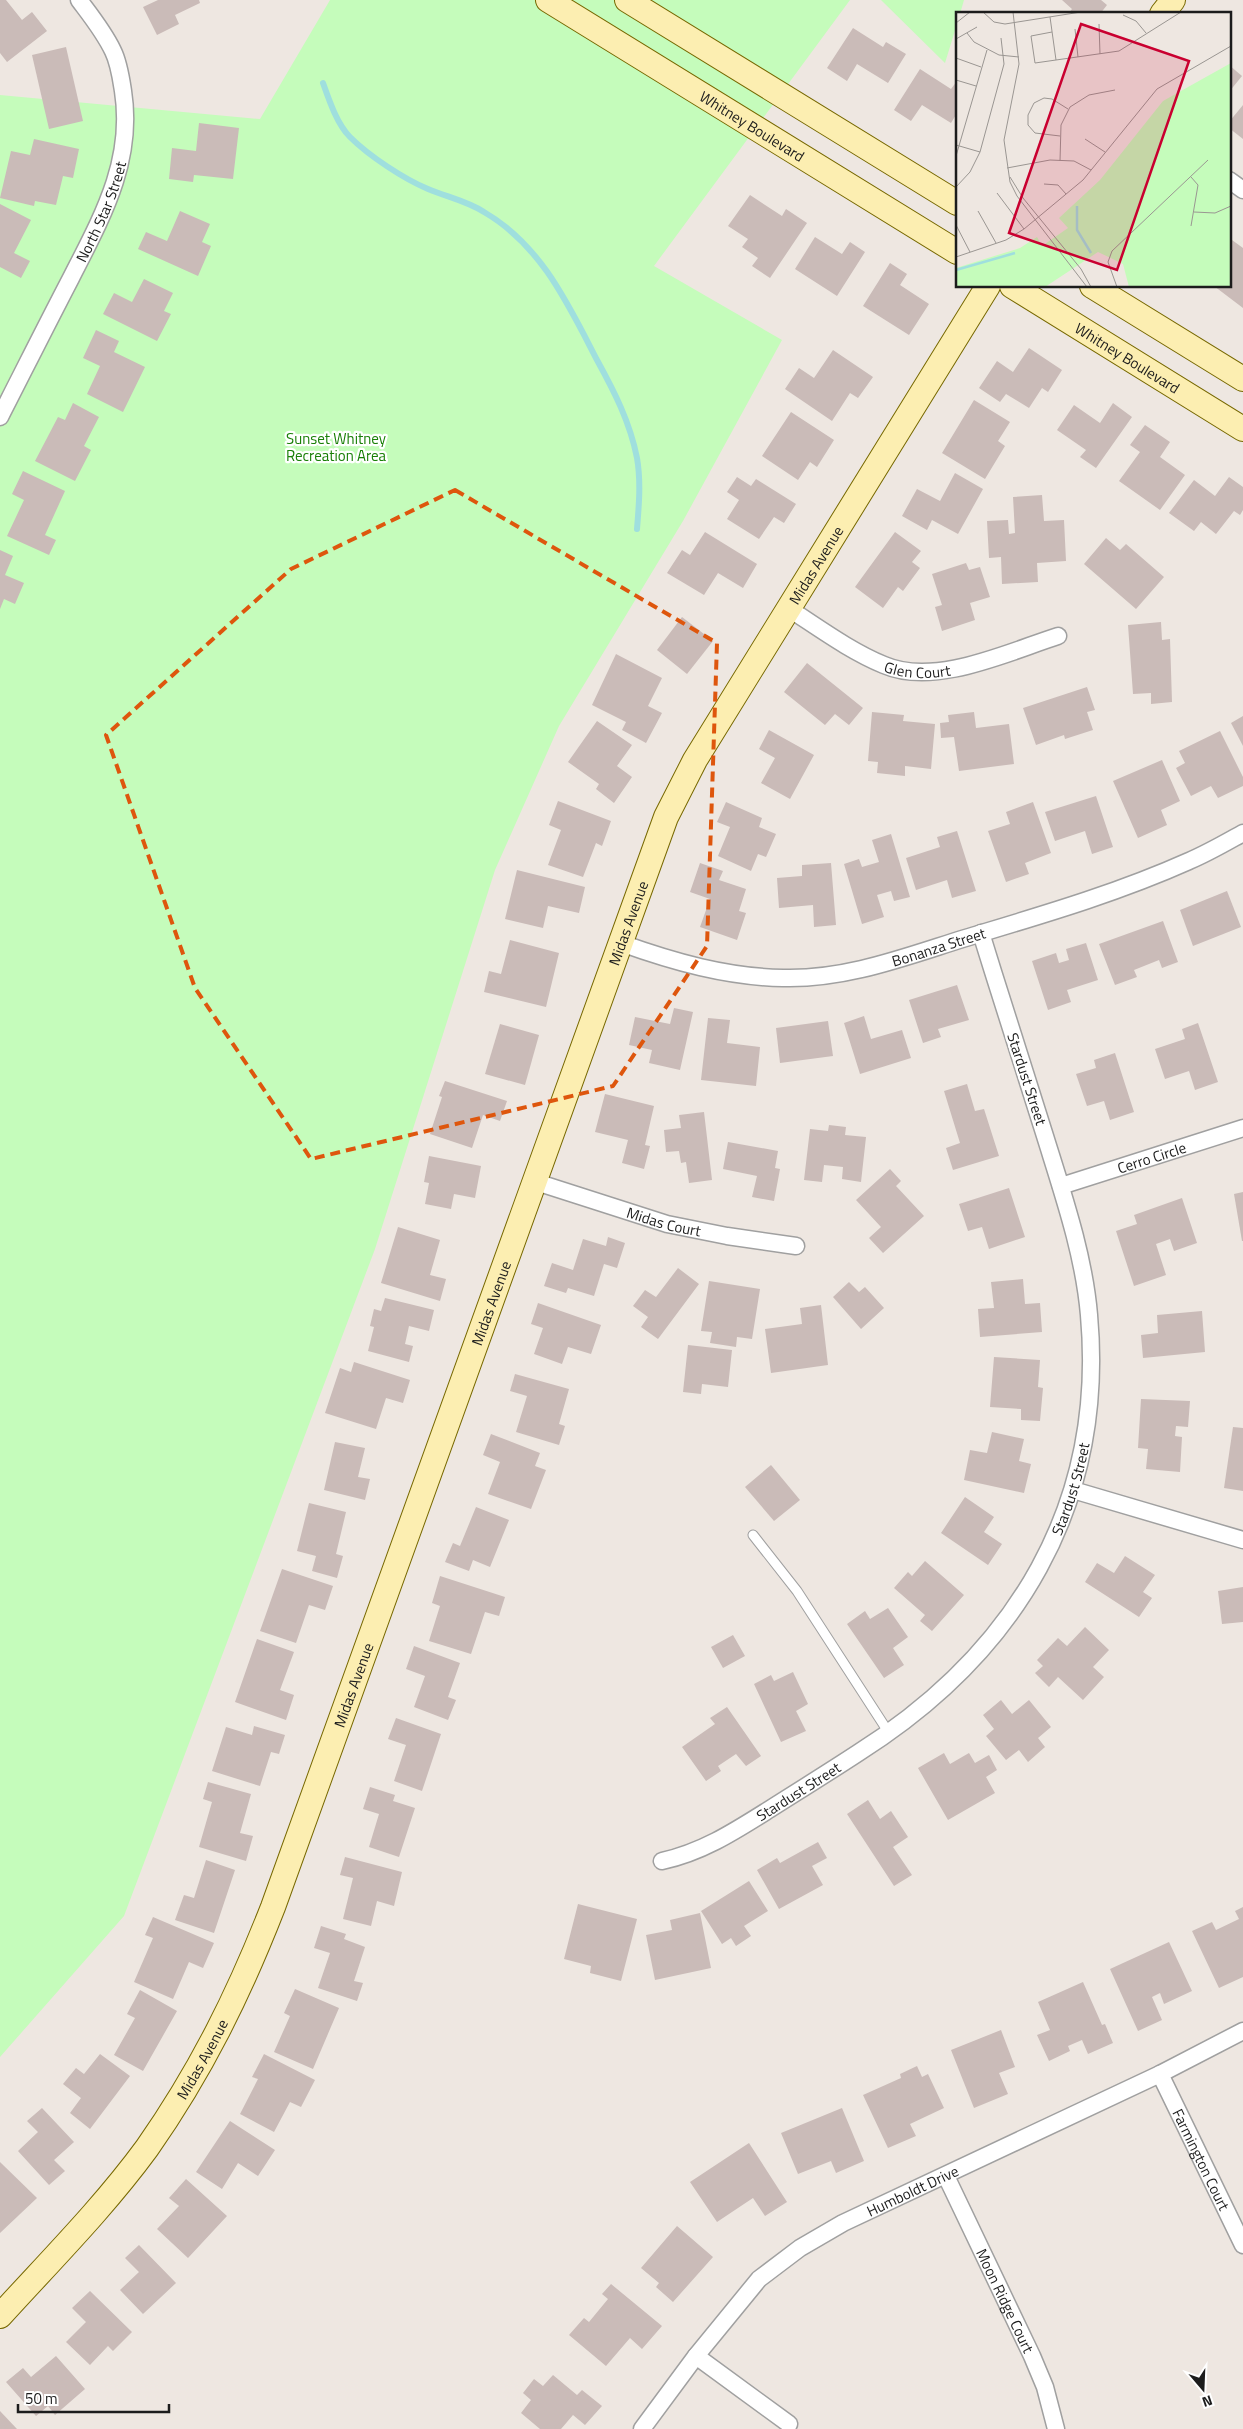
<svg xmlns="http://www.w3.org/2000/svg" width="1243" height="2429" font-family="'Titillium Web',sans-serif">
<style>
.park{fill:#c5fcbb}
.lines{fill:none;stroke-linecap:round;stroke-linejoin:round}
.stream{stroke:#9fdfde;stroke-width:6}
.building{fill:#cabbb8}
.lane-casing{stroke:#a0a0a0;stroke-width:11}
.street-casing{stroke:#a0a0a0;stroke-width:19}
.secondary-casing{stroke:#776800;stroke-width:26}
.lane{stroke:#fff;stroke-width:9}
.street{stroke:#fff;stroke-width:16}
.secondary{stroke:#fceeb1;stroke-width:24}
.marked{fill:none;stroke:#de560d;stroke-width:4;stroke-dasharray:10 6;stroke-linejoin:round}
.labels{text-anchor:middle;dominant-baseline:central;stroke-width:4.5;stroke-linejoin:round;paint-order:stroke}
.street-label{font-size:15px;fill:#1c1c1c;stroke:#fff}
.park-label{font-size:15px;fill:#187f06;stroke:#fff}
.inset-river{fill:none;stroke:#9fdfde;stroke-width:2.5}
.inset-road{fill:none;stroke:#9a9692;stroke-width:1}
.view{fill:#c90030;fill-opacity:0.15;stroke:#c90030;stroke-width:2.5}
.inset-edge{fill:none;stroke:#1c1c1c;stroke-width:2.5}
</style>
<rect width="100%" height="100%" fill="#eee7e1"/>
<g class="park">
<polygon points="330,0 850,0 654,266 782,340 683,521 559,726 495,870 375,1249 124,1916 0,2057 0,95 260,119"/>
<polygon points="881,0 964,0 960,14 957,14 957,24 945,63"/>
</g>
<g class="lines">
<path class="stream" d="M323,83C329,100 337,124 350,137C369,156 404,179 428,189C447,197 467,201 484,212C541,245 568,304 597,360C614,391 630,422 637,458C641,481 639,505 637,529"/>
</g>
<g class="building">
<polygon points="0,0 6,0 22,20 32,12 47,31 7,62 0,53"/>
<polygon points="158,0 199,0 200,3 175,15 179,24 157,35 143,7"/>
<polygon points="1062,0 1101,0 1107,5 1100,14 1068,14 1072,9"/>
<polygon points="853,28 883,47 886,42 906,54 888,83 857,64 847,81 827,68"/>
<polygon points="66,47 83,121 49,129 32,55"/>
<polygon points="1229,65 1242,76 1229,92"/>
<polygon points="920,69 951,89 957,81 957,113 951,123 922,105 911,121 894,110"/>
<polygon points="1243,105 1243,139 1229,128 1229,122"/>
<polygon points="199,123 239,128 233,179 194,175 193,182 169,179 172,148 196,151"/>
<polygon points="34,139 79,149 73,178 63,176 56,205 35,201 34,206 0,198 11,151 30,155"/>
<polygon points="750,195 782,216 786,209 807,223 770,278 752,266 758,258 742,247 748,239 728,226"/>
<polygon points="0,204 31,220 14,253 30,261 21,278 0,267"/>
<polygon points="180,211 210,224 202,242 211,246 198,276 138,249 146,232 167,241"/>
<polygon points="815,237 842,254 850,242 865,252 837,296 795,269"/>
<polygon points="1232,240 1243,248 1243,308 1214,286 1229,286 1229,244"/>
<polygon points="890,263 907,274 900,285 929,304 909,335 863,306"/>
<polygon points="144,279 173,293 164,311 171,314 157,341 103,314 114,293 132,302"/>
<polygon points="96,330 119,341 114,352 145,367 123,412 87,394 100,366 83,358"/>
<polygon points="1029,348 1062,370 1048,392 1042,388 1029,408 1006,394 1000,402 979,388 997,361 1013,372"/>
<polygon points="833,350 873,377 858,398 850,393 832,421 785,389 799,368 814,378"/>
<polygon points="974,400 1010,422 998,441 1005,446 985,479 942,453"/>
<polygon points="73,403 99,417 84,446 91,450 75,481 35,461 58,417 65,420"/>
<polygon points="1113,403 1132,417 1096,468 1080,457 1086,450 1057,430 1074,405 1100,423"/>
<polygon points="791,412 834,440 817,467 810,462 798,480 762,456"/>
<polygon points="1145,425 1170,442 1160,457 1185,475 1160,510 1119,481 1140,452 1130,445"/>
<polygon points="23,471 65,491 45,535 56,540 49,555 7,536 24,500 12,494"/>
<polygon points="955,473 983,489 958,534 932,520 927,530 902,516 917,489 940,501"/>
<polygon points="737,477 751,486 756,479 796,504 784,523 774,517 759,539 727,519 739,500 727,492"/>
<polygon points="1229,477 1243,487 1243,510 1240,515 1234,511 1216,534 1201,522 1194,531 1169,513 1194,480 1215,496"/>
<polygon points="1042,495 1044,521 1064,520 1066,561 1037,563 1038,582 1002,584 1001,557 989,558 987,521 1008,520 1009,534 1015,533 1013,497"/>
<polygon points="705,532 757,564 743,588 718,573 704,595 667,573 682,550 690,555"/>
<polygon points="895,532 921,551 912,562 920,568 903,591 898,587 883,608 855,587"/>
<polygon points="1106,538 1120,550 1126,544 1164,577 1136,609 1084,564"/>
<polygon points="0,550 13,556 5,575 24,583 15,604 4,599 0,609"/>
<polygon points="966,563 969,570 980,567 990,597 970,603 975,620 942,631 935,607 942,605 932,574"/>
<polygon points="682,617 713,641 687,674 657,650"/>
<polygon points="1161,622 1162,640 1170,639 1172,702 1151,704 1151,693 1133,694 1128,625"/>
<polygon points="616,654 662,678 648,706 662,713 646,743 622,730 626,722 592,705"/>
<polygon points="807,663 863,708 849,725 835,714 825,725 784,692"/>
<polygon points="1087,687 1095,710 1087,712 1093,730 1065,739 1064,735 1036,745 1023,708"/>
<polygon points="872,712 904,715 903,721 935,724 931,769 905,766 905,776 877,773 878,762 868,761"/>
<polygon points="974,712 976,728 1009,724 1014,764 959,771 954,737 941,738 940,723 949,722 948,715"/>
<polygon points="1243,716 1243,746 1231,723"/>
<polygon points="597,721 632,745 617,766 632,777 614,803 596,789 599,784 568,762"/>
<polygon points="769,730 814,755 790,799 761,783 775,758 759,749"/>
<polygon points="1220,731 1243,777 1243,786 1218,798 1211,786 1191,796 1176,768 1185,763 1179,751"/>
<polygon points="1162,760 1180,801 1161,810 1167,825 1138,838 1113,781"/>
<polygon points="1096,796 1113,847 1092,854 1085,831 1055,841 1045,812"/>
<polygon points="558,801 611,821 602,846 596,843 583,877 548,865 561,830 549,825"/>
<polygon points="726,802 762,818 759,827 776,834 766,857 758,854 751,871 718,856 730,827 717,822"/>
<polygon points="1033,802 1051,853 1025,863 1029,874 1006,882 988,831 1010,824 1006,812"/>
<polygon points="957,831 976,891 952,898 947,880 916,890 906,858 940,847 937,837"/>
<polygon points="891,834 910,897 894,901 891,891 877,895 884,917 862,924 844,864 859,859 862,867 879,862 872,840"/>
<polygon points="700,863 723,871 719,880 746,889 739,911 746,913 737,940 700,927 710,899 690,892"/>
<polygon points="831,863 836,925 814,927 813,905 779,908 777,878 802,876 802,865"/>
<polygon points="517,870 585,887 579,913 548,906 543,928 505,919"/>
<polygon points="1227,891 1241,927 1193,946 1180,910"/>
<polygon points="1163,921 1178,962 1162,968 1159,960 1134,970 1137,977 1115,985 1099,944"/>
<polygon points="510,940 559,953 546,1007 484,992 489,971 501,974"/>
<polygon points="1086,943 1098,980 1067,990 1071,1002 1048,1010 1032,961 1056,953 1059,963 1069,960 1066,949"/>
<polygon points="957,985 969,1020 938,1029 941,1037 923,1043 909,1000"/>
<polygon points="674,1008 693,1012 680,1070 649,1063 652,1050 629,1045 635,1017 670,1024"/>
<polygon points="864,1016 871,1039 902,1030 911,1058 860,1074 844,1023"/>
<polygon points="708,1018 730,1020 727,1043 760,1047 756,1086 701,1080"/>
<polygon points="828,1021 833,1056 780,1063 776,1028"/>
<polygon points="1198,1023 1218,1082 1195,1090 1189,1071 1165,1079 1155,1049 1185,1039 1182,1029"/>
<polygon points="500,1024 539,1035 525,1085 485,1074"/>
<polygon points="1115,1053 1134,1112 1110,1120 1104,1101 1087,1106 1076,1074 1096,1068 1094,1060"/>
<polygon points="445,1081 507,1101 500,1121 483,1115 472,1148 430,1134 442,1097 439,1096"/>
<polygon points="967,1084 975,1111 984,1109 999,1156 953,1170 946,1148 960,1143 944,1091"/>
<polygon points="605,1094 654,1106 645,1145 650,1146 644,1169 622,1163 628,1140 595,1132"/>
<polygon points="704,1112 712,1180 689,1183 686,1162 681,1163 679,1151 666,1152 664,1130 681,1128 679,1115"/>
<polygon points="829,1125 846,1127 845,1135 866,1137 861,1182 842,1179 843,1167 824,1165 822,1182 804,1180 810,1129 828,1131"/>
<polygon points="728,1142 778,1151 775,1168 780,1169 774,1201 752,1197 757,1176 723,1169"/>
<polygon points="429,1156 481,1166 475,1198 454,1194 451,1209 425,1204 429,1183 424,1182"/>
<polygon points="890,1169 901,1181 896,1186 924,1216 883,1253 869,1238 881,1227 856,1200"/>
<polygon points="1009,1188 1025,1237 989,1249 982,1227 968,1231 959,1204"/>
<polygon points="1243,1192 1243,1241 1242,1241 1234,1194"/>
<polygon points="1182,1198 1197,1243 1174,1251 1170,1239 1156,1244 1166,1275 1134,1286 1116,1231 1137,1224 1134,1215"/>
<polygon points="398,1227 440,1240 430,1275 446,1279 440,1301 381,1283"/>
<polygon points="608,1237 625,1243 617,1268 604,1264 594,1296 568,1288 566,1293 544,1286 552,1263 573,1270 583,1239 606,1246"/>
<polygon points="678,1268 699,1284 658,1339 641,1327 648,1317 633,1306 645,1290 656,1297"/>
<polygon points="1023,1279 1025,1304 1040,1303 1042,1332 980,1337 978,1309 994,1308 991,1282"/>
<polygon points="709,1281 760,1289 752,1339 737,1337 736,1347 710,1343 712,1332 701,1331"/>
<polygon points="849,1282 859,1292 865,1287 884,1308 861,1329 833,1297"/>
<polygon points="385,1298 434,1310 429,1331 409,1326 405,1344 413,1346 409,1362 368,1351 374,1327 370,1326 374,1309 381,1311"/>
<polygon points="538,1303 601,1325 591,1354 568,1347 562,1364 534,1354 543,1328 531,1324"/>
<polygon points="821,1305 828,1365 771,1373 765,1329 802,1324 800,1308"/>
<polygon points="1202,1311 1205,1352 1143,1358 1141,1335 1158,1333 1157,1315"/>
<polygon points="688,1345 732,1350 728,1387 702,1384 701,1394 683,1392"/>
<polygon points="994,1357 1040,1360 1038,1387 1043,1388 1040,1421 1021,1420 1021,1409 990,1407"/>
<polygon points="354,1362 410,1380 403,1403 386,1398 376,1429 325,1413 340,1368 351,1372"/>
<polygon points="515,1374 569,1389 559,1424 565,1426 559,1445 516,1432 527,1396 510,1391"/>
<polygon points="1141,1399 1190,1401 1188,1427 1176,1426 1175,1436 1182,1437 1180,1472 1146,1469 1148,1449 1138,1448"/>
<polygon points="1233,1427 1243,1428 1243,1491 1224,1488"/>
<polygon points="992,1432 1024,1439 1019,1461 1031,1464 1024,1493 964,1480 970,1450 987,1453"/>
<polygon points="491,1434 540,1453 535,1466 546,1470 531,1509 488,1494 500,1462 483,1455"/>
<polygon points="335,1442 365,1448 358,1477 370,1479 365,1500 324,1490"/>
<polygon points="771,1465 800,1500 774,1521 745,1487"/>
<polygon points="965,1497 994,1517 984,1532 1002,1544 988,1565 941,1533"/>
<polygon points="309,1503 346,1512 336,1554 343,1556 337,1578 312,1571 316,1556 297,1551"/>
<polygon points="476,1507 509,1520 490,1567 473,1560 469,1571 445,1562 453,1543 460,1546"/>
<polygon points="1125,1556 1155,1575 1143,1592 1152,1598 1139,1617 1085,1582 1097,1563 1114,1573"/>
<polygon points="925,1561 964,1595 932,1631 920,1621 925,1615 894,1588 908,1572 912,1576"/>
<polygon points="282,1569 333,1586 325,1610 309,1605 296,1643 260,1631"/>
<polygon points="440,1576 505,1597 499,1616 485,1612 471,1654 429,1641 440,1606 432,1603"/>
<polygon points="1243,1587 1243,1622 1222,1624 1218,1591"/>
<polygon points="888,1608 908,1637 893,1648 904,1665 884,1678 847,1624 865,1611 870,1619"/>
<polygon points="1085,1627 1109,1650 1093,1667 1104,1677 1083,1700 1058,1677 1049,1687 1035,1673 1043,1666 1037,1660 1058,1638 1067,1646"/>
<polygon points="733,1635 745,1656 723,1668 711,1647"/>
<polygon points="257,1639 294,1652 280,1690 294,1695 286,1720 235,1702"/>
<polygon points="414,1646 460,1663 448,1697 456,1700 448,1720 414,1707 425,1676 406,1669"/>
<polygon points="793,1672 808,1704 796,1711 806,1731 781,1742 754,1684 771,1675 774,1681"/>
<polygon points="1001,1700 1012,1714 1029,1700 1051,1727 1038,1738 1045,1747 1028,1762 1019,1750 1006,1760 986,1736 994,1729 983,1715"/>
<polygon points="727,1707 761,1756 746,1766 736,1754 718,1766 721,1771 706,1781 682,1747 715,1724 710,1718"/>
<polygon points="396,1718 441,1734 422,1791 394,1781 406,1745 388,1739"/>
<polygon points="254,1726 285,1735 279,1754 271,1752 260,1786 212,1771 226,1727 252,1735"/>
<polygon points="944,1753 950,1764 969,1753 975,1763 989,1755 997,1770 986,1777 995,1793 948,1820 918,1768"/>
<polygon points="208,1782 251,1794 240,1833 253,1836 246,1861 199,1847 212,1802 203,1799"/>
<polygon points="370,1787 395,1795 393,1801 415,1808 399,1857 369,1847 379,1814 363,1809"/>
<polygon points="868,1800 880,1819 891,1811 908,1837 893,1847 912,1875 894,1886 847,1814"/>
<polygon points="818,1842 827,1858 812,1866 823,1885 779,1909 757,1870 777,1858 780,1863"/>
<polygon points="345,1857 402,1872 394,1906 377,1901 371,1926 343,1919 353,1878 340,1875"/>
<polygon points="206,1860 235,1870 214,1933 175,1920 184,1895 194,1898"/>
<polygon points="749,1881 768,1911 744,1926 751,1936 736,1946 731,1938 722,1944 701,1911"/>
<polygon points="578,1904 637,1919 621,1981 590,1973 591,1966 564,1959"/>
<polygon points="1243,1907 1243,1977 1219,1988 1192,1931 1212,1922 1216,1930 1239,1919 1235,1911"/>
<polygon points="700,1913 711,1968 655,1980 646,1935 672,1930 670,1920"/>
<polygon points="153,1917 214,1943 203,1968 189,1962 173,1999 134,1982 153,1938 145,1935"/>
<polygon points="321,1926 346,1934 344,1939 365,1947 354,1981 363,1983 357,2001 318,1988 330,1953 314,1948"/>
<polygon points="1169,1942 1192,1991 1164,2004 1160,1993 1152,1997 1162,2020 1138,2031 1110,1969"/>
<polygon points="1083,1982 1102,2025 1105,2024 1113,2043 1088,2054 1082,2040 1068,2046 1070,2051 1049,2061 1037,2035 1050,2030 1038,2002"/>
<polygon points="295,1989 339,2008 313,2069 274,2052 290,2016 284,2013"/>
<polygon points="140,1990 177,2011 143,2071 114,2055 135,2018 127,2014"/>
<polygon points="1001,2030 1015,2067 999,2073 1008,2094 974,2108 951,2050"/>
<polygon points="100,2054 130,2076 90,2129 70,2113 81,2098 63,2084 76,2068 84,2074"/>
<polygon points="264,2054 315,2080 301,2107 290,2102 274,2132 240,2114 258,2079 252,2077"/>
<polygon points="917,2066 922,2077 928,2074 944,2108 910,2124 916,2136 888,2148 863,2095 901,2078 900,2074"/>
<polygon points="42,2108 74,2142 54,2160 65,2171 49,2185 18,2151 38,2132 27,2121"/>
<polygon points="842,2108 864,2161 836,2173 831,2161 798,2174 781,2133"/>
<polygon points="230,2121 275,2150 258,2176 238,2163 222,2189 196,2172"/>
<polygon points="749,2143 787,2202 765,2216 753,2198 717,2222 690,2182"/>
<polygon points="0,2162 37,2198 0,2233"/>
<polygon points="186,2179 227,2216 188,2258 157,2229 179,2206 169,2198"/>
<polygon points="677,2226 713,2257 673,2302 656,2287 659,2283 641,2268"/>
<polygon points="139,2245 176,2283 143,2314 120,2290 139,2272 125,2258"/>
<polygon points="611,2284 662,2326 642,2349 630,2338 606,2366 569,2335 584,2318 589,2322 608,2299 602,2294"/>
<polygon points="90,2291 132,2332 113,2351 108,2346 90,2365 66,2342 86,2322 72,2308"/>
<polygon points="56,2356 85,2389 55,2415 48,2406 36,2416 6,2382 23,2368 31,2377"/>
<polygon points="553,2375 577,2395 582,2390 602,2406 585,2425 573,2415 561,2429 540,2429 521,2413 531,2400 523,2393 534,2379 543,2386"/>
<polygon points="0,2411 17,2429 0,2429"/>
</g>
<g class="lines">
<defs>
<polyline id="lane" points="753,1535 797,1591 889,1733"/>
<g id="street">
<polyline points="1229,180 1243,190"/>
<path id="s1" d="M0,417C24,370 47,324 71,278C102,217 134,161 123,91C121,78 119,63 113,51C104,32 91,16 79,0"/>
<path id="s2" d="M788,608C819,628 850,651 884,665C935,687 1008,652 1058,636"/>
<path id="s3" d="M621,943C674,962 727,977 783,978C852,980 917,952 982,933C1052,912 1122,891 1189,861C1208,853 1225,843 1243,833"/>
<path id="s4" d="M536,1182L667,1224L727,1236L796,1246"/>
<path id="s5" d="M1061,1186L1243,1128"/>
<polyline points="1073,1490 1243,1540"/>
<path id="s6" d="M662,1861C703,1852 735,1831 770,1809C800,1790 829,1772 858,1753C1016,1653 1106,1505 1089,1315C1084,1255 1063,1194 1045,1136C1024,1069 1002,1001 981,933"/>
<path id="s7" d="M1160,2074L1243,2245"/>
<path id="s8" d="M946,2176L1032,2356L1045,2387L1056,2429"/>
<polyline points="696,2356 789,2424"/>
<path id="s9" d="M642,2429L696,2356L759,2279L800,2248L843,2223L1160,2074L1243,2031"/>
</g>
<g id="secondary">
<path id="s10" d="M548,0L957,252"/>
<polyline points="627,0 957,203"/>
<polyline points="1162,14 1173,0"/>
<path id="s11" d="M1012,286L1243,429"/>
<polyline points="1092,286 1243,379"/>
<path id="s12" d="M0,2316C50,2261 103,2208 147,2148C201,2071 239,1994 273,1907L666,817L695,760L988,286"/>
</g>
</defs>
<use href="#lane" class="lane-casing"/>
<use href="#street" class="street-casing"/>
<use href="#secondary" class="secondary-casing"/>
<use href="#lane" class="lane"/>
<use href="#street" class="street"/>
<use href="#secondary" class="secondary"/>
</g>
<path class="marked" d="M455,490L717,643L707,946L613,1086L311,1159L195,988L106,735L291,569Z"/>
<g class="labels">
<g class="street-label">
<text stroke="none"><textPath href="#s10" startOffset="240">Whitney Boulevard</textPath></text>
<text stroke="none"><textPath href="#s1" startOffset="229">North Star Street</textPath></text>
<text stroke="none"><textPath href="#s11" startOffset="136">Whitney Boulevard</textPath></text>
<text stroke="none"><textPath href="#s12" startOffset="1948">Midas Avenue</textPath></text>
<text stroke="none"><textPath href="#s2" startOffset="146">Glen Court</textPath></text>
<text stroke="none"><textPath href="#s12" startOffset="1542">Midas Avenue</textPath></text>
<text stroke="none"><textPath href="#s3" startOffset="326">Bonanza Street</textPath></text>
<text transform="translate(1027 1079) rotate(72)">Stardust Street</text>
<text stroke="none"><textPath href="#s5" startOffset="95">Cerro Circle</textPath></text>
<text stroke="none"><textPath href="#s4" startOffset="134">Midas Court</textPath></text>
<text stroke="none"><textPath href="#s12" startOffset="1138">Midas Avenue</textPath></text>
<text stroke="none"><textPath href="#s6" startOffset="572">Stardust Street</textPath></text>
<text stroke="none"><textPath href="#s12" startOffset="732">Midas Avenue</textPath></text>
<text stroke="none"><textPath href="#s6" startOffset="154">Stardust Street</textPath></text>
<text stroke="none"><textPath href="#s12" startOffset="328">Midas Avenue</textPath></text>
<text stroke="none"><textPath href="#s7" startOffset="95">Farmington Court</textPath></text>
<text stroke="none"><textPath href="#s9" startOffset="368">Humboldt Drive</textPath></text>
<text stroke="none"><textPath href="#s8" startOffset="138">Moon Ridge Court</textPath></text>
</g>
<g class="park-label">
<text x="336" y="438">Sunset Whitney<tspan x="336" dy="17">Recreation Area</tspan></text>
</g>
</g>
<g transform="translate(956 12)">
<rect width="275" height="275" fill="#eee7e1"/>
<path d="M275,51V275H173L167,252L142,240L89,275H0V256L64,236L81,225L86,234L112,216L103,206L144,168L207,89Z" fill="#c5fcbb"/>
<path class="inset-river" d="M121,194V218L135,241M0,258L59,241"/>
<path class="inset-road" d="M27,0L38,10L49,12L125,0M57,0L63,52L48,128L54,170L61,184L131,275M167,3L180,9L190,21M94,5L100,48M0,11L14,0M143,12L144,42M119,17L122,45M96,20L75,24L79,51L163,39L225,0M11,21L18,30L43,43L63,45M0,27L21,15M0,46L25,55M0,68L20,74M104,124L79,121L72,113V103L78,91L88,86L96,87L112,97M129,127L149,140M0,133L24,140M0,144L31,38M104,149L105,113L114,95L133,83L159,78M51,156L94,148L118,149L135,158M54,165L67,186L125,257L135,275M88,172L102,173L110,182M0,175L14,160L24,140L48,52L45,26M41,181L68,217M22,199L40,231M238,200L259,201L275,194M0,213L14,240M235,214L242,173L235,165M0,245L50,228L68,217L127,168L201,77L275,34M161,275L152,250L156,239L252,148"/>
<path class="view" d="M125,12L233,49L161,258L53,221Z"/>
<rect width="275" height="275" class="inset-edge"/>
</g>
<g transform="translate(1203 2389) rotate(161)" stroke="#ffffff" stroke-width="4" paint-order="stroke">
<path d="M0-4L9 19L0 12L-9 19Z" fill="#1c1c1c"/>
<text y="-8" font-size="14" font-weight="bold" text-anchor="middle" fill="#1c1c1c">N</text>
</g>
<path d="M18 2404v8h151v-8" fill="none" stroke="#1c1c1c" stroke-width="2.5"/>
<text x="25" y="2404" font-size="15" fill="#1c1c1c" stroke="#ffffff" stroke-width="4" paint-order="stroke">50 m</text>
</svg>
